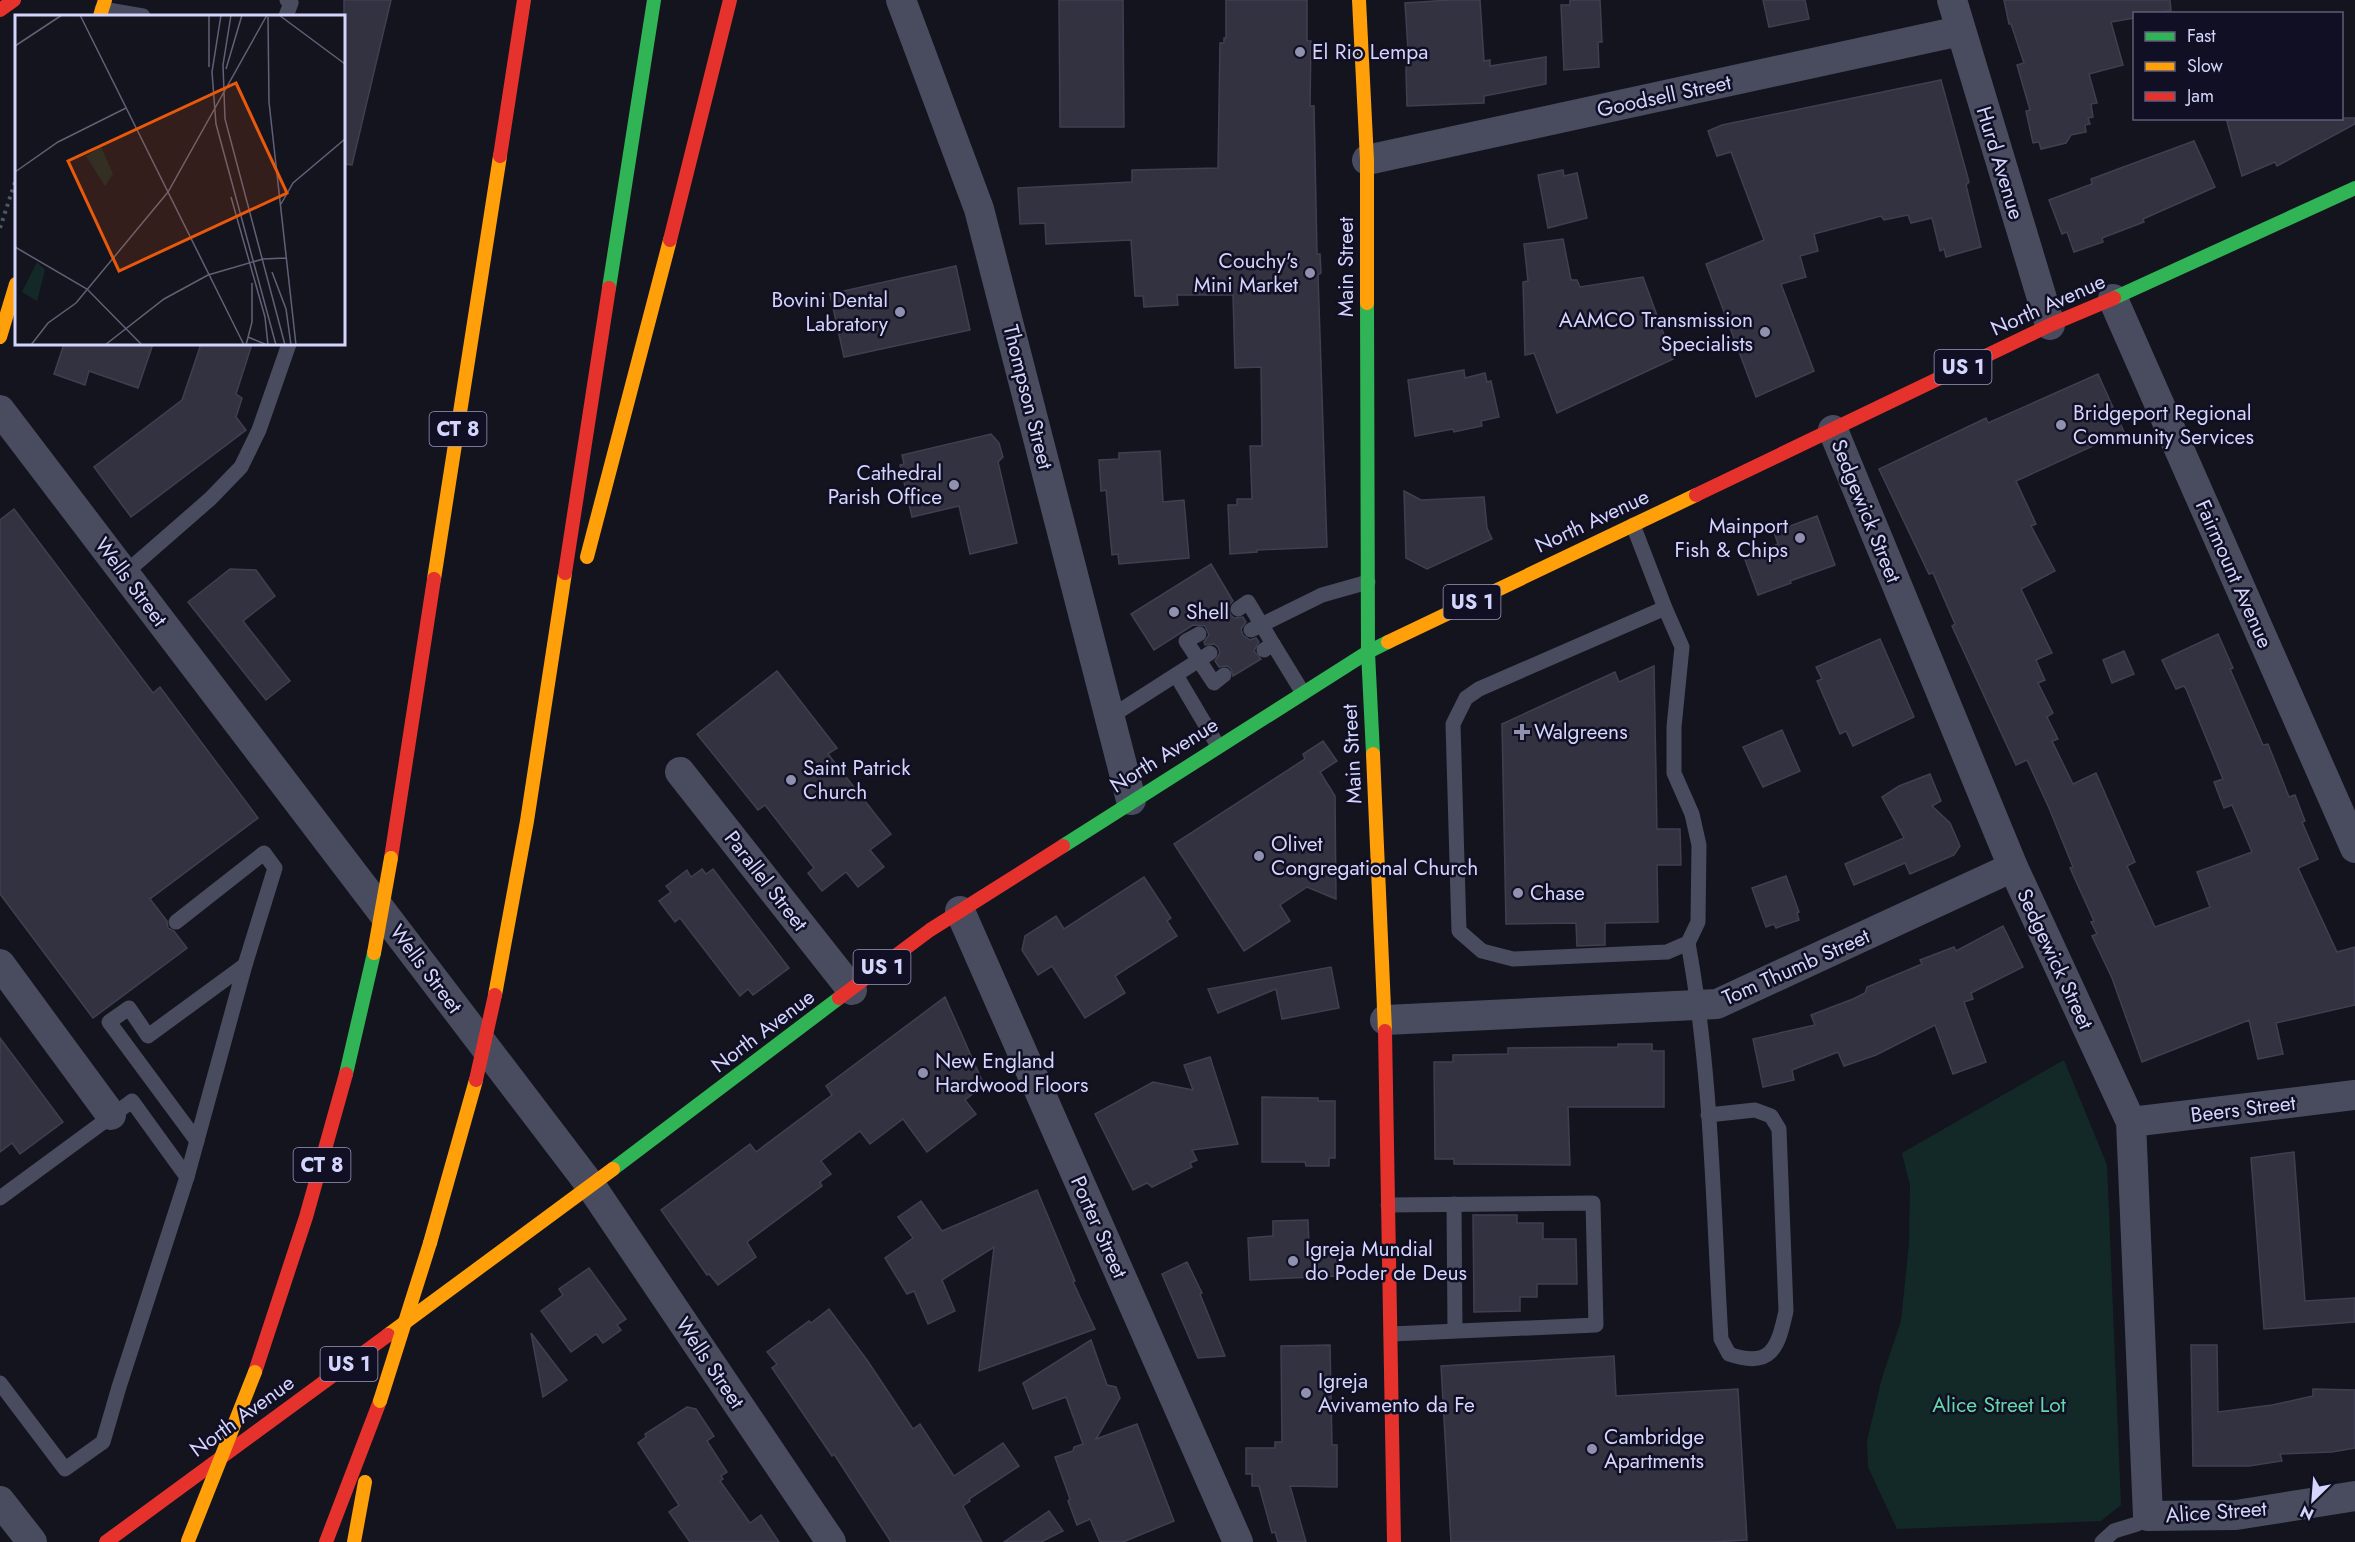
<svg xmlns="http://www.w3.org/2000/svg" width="2355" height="1542" font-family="Jost,sans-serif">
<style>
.green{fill:#132927}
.building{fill:#323240;stroke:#3f3f51;stroke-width:1.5}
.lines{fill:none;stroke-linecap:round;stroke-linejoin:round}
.path{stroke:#4a5a63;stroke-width:4;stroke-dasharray:3 4.5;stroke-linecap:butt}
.lane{stroke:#494b5f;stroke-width:15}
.street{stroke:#494b5f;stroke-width:30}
.fast{stroke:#30b455;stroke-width:14}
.slow{stroke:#ff9f0a;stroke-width:14}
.jam{stroke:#e5322d;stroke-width:14}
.slow-bridge{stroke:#ff9f0a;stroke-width:14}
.jam-bridge{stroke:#e5322d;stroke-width:14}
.poi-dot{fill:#9091af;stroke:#100f23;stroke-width:2}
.labels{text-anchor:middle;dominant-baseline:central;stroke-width:5;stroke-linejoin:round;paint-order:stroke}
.shield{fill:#100f23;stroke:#989abc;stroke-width:1.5}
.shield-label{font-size:20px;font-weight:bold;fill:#d3d5fd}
.poi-label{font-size:21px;fill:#d3d5fd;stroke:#100f23;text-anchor:start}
.street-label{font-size:21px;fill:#d3d5fd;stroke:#100f23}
.park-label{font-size:21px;fill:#63d9a9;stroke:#100f23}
.inset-road{fill:none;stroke:#606177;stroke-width:1.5}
.view{fill:#e8590c;fill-opacity:0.15;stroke:#e8590c;stroke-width:3}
.inset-edge{fill:none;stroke:#d3d5fd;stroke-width:3}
</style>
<rect width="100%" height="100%" fill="#14141e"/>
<polygon class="green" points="2064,1060 2107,1165 2121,1505 2101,1521 1897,1529 1868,1467 1867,1441 1882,1378 1901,1321 1909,1243 1910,1185 1902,1153"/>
<g class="building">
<polygon points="344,0 391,0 352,165 344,164"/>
<polygon points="1059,0 1123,0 1124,127 1060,127"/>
<polygon points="1226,0 1307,0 1307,41 1311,41 1310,106 1314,106 1317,254 1320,254 1321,273 1318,275 1327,547 1257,550 1257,552 1230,554 1228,505 1237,505 1237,499 1252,499 1250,446 1262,446 1261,367 1235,368 1233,295 1177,295 1178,305 1144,307 1143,296 1135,296 1131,240 1046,244 1045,223 1020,224 1018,188 1132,182 1132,170 1218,168 1220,43 1224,43 1224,38 1226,38"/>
<polygon points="1450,0 1480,0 1484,61 1490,60 1490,66 1546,57 1546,84 1484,96 1484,103 1407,106 1406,71 1408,50 1405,3"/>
<polygon points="1570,0 1600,0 1602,42 1598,42 1599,67 1564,70 1561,5 1570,5"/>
<polygon points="1763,0 1805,0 1809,19 1769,27"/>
<polygon points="2004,0 2170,0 2171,11 2134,14 2134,18 2111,22 2123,65 2089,74 2097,103 2091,104 2093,117 2088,118 2090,124 2085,125 2086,132 2071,135 2066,143 2041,149 2039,142 2033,143 2026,111 2030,110 2017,65 2024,63 2011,24 2009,24"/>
<polygon points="1941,80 1969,182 1966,185 1981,247 1946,257 1944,249 1940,251 1932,218 1911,223 1908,215 1884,220 1881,216 1814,234 1818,251 1800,256 1806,277 1781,284 1814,371 1756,397 1706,264 1764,240 1731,152 1717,156 1708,131 1722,125"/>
<polygon points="2226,118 2355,118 2355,124 2277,166 2275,162 2242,176"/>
<polygon points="2194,141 2215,187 2143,219 2144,222 2102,238 2103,242 2074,252 2067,232 2062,234 2049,200 2092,184 2091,179"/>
<polygon points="1563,170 1564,176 1577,173 1587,218 1548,228 1538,175"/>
<polygon points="1563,239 1571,280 1577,280 1580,287 1643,277 1673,359 1557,413 1534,353 1525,355 1523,282 1528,281 1524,244"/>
<polygon points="956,266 970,330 844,357 830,294"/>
<polygon points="64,344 153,344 138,388 89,371 85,385 54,374"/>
<polygon points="201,344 252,344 236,394 242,398 236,417 246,430 131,517 94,467 182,400"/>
<polygon points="1464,370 1465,378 1485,373 1487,382 1491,381 1499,417 1481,421 1482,426 1454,432 1453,429 1415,436 1408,380"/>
<polygon points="2098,374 2124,432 2016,481 2036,524 2031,526 2055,571 2021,589 2052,653 2036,660 2045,680 2038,683 2053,713 2047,717 2058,739 2052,741 2073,784 2096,773 2135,862 2127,866 2155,927 2210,907 2197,872 2252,852 2232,805 2224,808 2214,782 2223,779 2186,689 2184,686 2176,689 2162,660 2218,634 2233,668 2230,669 2263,745 2268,744 2289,797 2295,795 2305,821 2302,822 2318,859 2298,868 2337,952 2355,947 2355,1005 2276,1023 2283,1054 2258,1059 2249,1020 2142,1062 2112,978 2092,936 2097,934 2091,922 2094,921 2070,868 2073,867 2049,808 2027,760 2016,765 1952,626 1955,624 1933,573 1929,574 1879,469 1986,418 1988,423"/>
<polygon points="991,434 999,443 1003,457 998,462 1017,543 970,554 959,506 912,517 900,465 904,464 902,455"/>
<polygon points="1160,451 1163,502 1184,500 1189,558 1119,564 1118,554 1112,555 1106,490 1101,491 1099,460 1119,459 1119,453"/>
<polygon points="1404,491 1421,500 1484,497 1487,528 1492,539 1427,569 1406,558"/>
<polygon points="14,509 153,693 160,687 258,818 150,899 167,921 168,928 174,931 187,948 93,1018 0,894 0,520"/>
<polygon points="1817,516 1835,565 1790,581 1791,583 1758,595 1744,557 1778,544 1774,532"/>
<polygon points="1211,564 1233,601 1229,605 1230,614 1234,618 1243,617 1246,622 1241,629 1243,635 1250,640 1256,638 1259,642 1254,651 1261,659 1233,676 1231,669 1227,666 1219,667 1215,661 1220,653 1218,647 1214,644 1205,645 1204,642 1209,635 1205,626 1193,625 1154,650 1131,614"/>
<polygon points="230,569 256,570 275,596 243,621 290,681 266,700 188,602"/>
<polygon points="1880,639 1914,717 1853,746 1846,731 1840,734 1817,681 1822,679 1816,667"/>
<polygon points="2124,651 2134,674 2112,683 2103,660"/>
<polygon points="1654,666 1657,829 1680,829 1681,865 1657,865 1658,922 1605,923 1605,945 1577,946 1576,923 1506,924 1502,724 1615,672 1619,682"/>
<polygon points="777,671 837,748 828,754 891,834 870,850 884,867 858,887 846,872 822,891 808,873 814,868 765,805 758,810 697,734"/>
<polygon points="1782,730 1800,771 1763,787 1743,747"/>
<polygon points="1323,741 1337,761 1320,772 1335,796 1336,899 1307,887 1280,905 1290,921 1244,951 1174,844 1305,759 1303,754"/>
<polygon points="1930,774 1941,801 1932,806 1950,823 1960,846 1954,855 1910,874 1905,863 1854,885 1845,864 1904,838 1882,797 1899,786"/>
<polygon points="702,869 706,874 713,869 789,968 753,995 748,989 740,996 680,918 675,922 659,901 671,892 666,886 687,870 691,877"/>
<polygon points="1786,876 1799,912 1797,913 1799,920 1776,928 1774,924 1766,927 1752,888"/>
<polygon points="1144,877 1171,918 1167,921 1177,936 1115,976 1125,993 1085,1018 1052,966 1038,975 1022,950 1025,936 1056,916 1064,929"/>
<polygon points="2003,926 2023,967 1971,993 1973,999 1964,1002 1986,1062 1953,1074 1935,1025 1876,1055 1844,1066 1838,1052 1792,1070 1794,1080 1763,1087 1753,1039 1815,1025 1811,1015 1853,999 1865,993 1867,987 1922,964 1920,960 1954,947 1956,951"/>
<polygon points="1331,967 1339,1008 1282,1019 1276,989 1218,1013 1208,989"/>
<polygon points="945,997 984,1085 965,1100 976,1114 927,1152 903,1119 870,1144 860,1131 821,1161 831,1174 820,1182 822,1186 747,1242 756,1257 718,1285 709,1274 707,1275 661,1210 750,1144 756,1152 832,1095 826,1086"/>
<polygon points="0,1038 63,1122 20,1154 12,1143 0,1152"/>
<polygon points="1618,1044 1652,1044 1652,1051 1664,1051 1664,1107 1568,1107 1570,1165 1454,1164 1454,1159 1435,1159 1434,1062 1453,1062 1453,1055 1508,1054 1508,1048 1618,1047"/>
<polygon points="1210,1057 1238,1144 1192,1150 1197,1160 1190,1163 1192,1167 1152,1187 1147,1183 1133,1190 1095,1114 1153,1082 1193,1090 1184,1065"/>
<polygon points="1262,1097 1318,1098 1318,1101 1335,1101 1335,1158 1329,1158 1329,1166 1306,1166 1305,1162 1262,1162"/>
<polygon points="2294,1152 2305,1301 2355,1298 2355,1322 2264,1329 2251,1158"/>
<polygon points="1037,1190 1075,1281 1073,1282 1095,1329 979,1371 994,1247 942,1280 955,1311 928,1324 914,1291 907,1294 885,1258 913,1238 898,1217 921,1201 942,1231"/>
<polygon points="1473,1215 1517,1215 1517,1223 1543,1223 1543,1239 1576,1239 1577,1284 1537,1284 1537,1297 1520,1297 1520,1311 1474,1312"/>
<polygon points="1308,1220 1309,1246 1336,1245 1337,1276 1250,1280 1248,1238 1273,1236 1273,1221"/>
<polygon points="1187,1262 1202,1293 1200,1294 1225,1356 1198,1358 1162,1274"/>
<polygon points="589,1268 626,1319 617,1325 621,1330 603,1343 596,1334 571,1352 541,1311 563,1295 559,1289"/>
<polygon points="829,1309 867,1360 913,1429 920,1424 954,1476 1003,1443 1019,1466 969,1499 970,1501 963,1506 982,1542 891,1542 834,1454 832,1456 772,1368 777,1364 767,1352 809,1321 811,1323"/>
<polygon points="531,1333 567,1380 543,1397"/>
<polygon points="1091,1340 1107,1385 1116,1387 1120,1398 1096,1439 1137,1424 1174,1521 1123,1542 1100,1542 1090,1519 1077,1525 1068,1501 1070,1499 1055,1457 1073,1451 1074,1447 1083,1444 1066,1397 1033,1409 1023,1383"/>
<polygon points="1330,1345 1332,1445 1337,1445 1337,1487 1290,1486 1306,1542 1278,1542 1275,1532 1272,1533 1259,1486 1252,1486 1252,1474 1246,1474 1246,1448 1275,1448 1275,1442 1282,1442 1281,1346"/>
<polygon points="2191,1345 2217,1345 2218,1412 2272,1405 2313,1396 2313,1389 2355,1390 2355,1448 2332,1452 2280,1454 2282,1461 2249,1466 2193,1466"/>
<polygon points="1614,1356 1616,1396 1738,1389 1747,1540 1713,1542 1451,1542 1441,1366"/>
<polygon points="687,1407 696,1409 714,1436 707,1441 727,1472 721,1476 723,1479 720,1481 750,1523 761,1515 779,1542 690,1542 669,1512 679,1505 638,1443 646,1437 645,1434"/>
<polygon points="1049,1511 1063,1531 1041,1542 1004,1542"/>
</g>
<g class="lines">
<polyline class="path" points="0,228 16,179"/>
<g class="lane">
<polyline points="102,9 143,16"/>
<polyline points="286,16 291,3 287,0"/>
<polyline points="1633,525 1665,608 1479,689 1466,698 1453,724 1459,931 1482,951 1513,959 1667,952 1688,943 1698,922 1699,845 1692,814 1674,773 1674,727 1682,647 1665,608"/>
<polyline points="124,574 210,499 241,467 259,430 289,344"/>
<polyline points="1238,609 1248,602 1273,644 1264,650"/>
<polyline points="1251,630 1322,595 1368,582"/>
<polyline points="1199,634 1186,641 1214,683 1224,675"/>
<polyline points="1273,644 1303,693"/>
<polyline points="1176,675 1218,746"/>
<polyline points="1110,717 1210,653"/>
<polyline points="176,922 264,853 275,868 245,965 187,1177"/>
<path d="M1688,943C1712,1073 1713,1207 1721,1339L1729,1354C1771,1369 1778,1348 1786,1311L1779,1129L1771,1116L1755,1110L1708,1115"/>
<polyline points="197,1141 109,1022 129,1008 148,1036 245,965"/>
<polyline points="0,1198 132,1101 187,1177 119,1387 103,1442 65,1469 0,1383"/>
<polyline points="1454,1204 1455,1330"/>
<polyline points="1388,1205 1593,1203 1596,1325 1391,1334"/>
<polyline points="2102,1542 2114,1531 2137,1524 2148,1516"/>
</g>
<g class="street">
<polyline points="901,0 979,209 1131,800"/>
<polyline points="1952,0 2050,325"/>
<polyline points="1367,160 1960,31"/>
<polyline points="2113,299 2355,848"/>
<polyline points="0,410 591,1186 831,1542"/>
<polyline points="1833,430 2013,867 2131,1122 2148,1516 2236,1515 2355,1496"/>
<polyline points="680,772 852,990"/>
<polyline points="960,911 1238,1542"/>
<polyline points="0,964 111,1115"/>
<polyline points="1385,1020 1717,1004 2013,867"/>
<polyline points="2131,1122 2355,1095"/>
<polyline points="0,1501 32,1542"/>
</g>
<g class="fast">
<polyline points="609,288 654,0"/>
<polyline points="2114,298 2355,188"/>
<polyline points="1367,303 1368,652 1373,754"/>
<polyline points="1063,846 1368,652 1388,642"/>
<polyline points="346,1074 374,953"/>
<polyline points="613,1169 839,998"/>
</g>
<g class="slow">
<polyline points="1359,0 1367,160 1367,303"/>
<polyline points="100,16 105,0"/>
<polyline points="0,337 16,284"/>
<polyline points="587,557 670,240"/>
<polyline points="434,579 500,156"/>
<polyline points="1388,642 1696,495"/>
<polyline points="1373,754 1385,1031"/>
<polyline points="495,995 527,821 565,573"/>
<polyline points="430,1243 476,1080"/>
<polyline points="388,1335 613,1169"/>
<polyline points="354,1542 365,1482"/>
</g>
<g class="jam">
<polyline points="0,10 14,0"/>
<polyline points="500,156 524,0"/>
<polyline points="670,240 730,0"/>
<polyline points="1696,495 2050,325 2114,298"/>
<polyline points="565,573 609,288"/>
<polyline points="391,858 434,579"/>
<polyline points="839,998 930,930 1063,846"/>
<polyline points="1385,1031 1394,1542"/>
<polyline points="255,1372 306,1217 346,1074"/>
<polyline points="106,1542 388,1335"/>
<polyline points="326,1542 380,1401"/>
</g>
<g class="slow-bridge">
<polyline points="374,953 391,858"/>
<polyline points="380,1401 430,1243"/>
<polyline points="188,1541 255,1372"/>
</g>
<polyline class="jam-bridge" points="476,1080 495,995"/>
</g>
<g class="poi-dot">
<circle cx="1300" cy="52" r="6"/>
<circle cx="1310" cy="273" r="6"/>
<circle cx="900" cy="312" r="6"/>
<circle cx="1765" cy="332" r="6"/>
<circle cx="2061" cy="425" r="6"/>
<circle cx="954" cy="485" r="6"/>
<circle cx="1800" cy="538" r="6"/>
<circle cx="1174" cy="612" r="6"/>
<path d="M1519 723h6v6h6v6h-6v6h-6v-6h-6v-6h6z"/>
<circle cx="791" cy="780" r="6"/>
<circle cx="1259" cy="856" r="6"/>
<circle cx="1518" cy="893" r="6"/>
<circle cx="923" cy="1073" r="6"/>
<circle cx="1293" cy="1261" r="6"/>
<circle cx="1306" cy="1393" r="6"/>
<circle cx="1592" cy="1449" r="6"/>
</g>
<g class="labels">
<g class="shield">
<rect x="1934.5" y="350" width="57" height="34" rx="4.5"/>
<rect x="429.5" y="412" width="57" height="34" rx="4.5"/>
<rect x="1443.5" y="585" width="57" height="34" rx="4.5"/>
<rect x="853.5" y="950" width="57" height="34" rx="4.5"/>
<rect x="293.5" y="1148" width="57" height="34" rx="4.5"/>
<rect x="320.5" y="1347" width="57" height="34" rx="4.5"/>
</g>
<g class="shield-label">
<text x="1963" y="367">US 1</text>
<text x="458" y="429">CT 8</text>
<text x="1472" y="602">US 1</text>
<text x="882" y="967">US 1</text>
<text x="322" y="1165">CT 8</text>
<text x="349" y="1364">US 1</text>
</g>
<g class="poi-label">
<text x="1312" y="52">El Rio Lempa</text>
<text x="1298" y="261" text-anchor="end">Couchy's<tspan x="1298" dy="24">Mini Market</tspan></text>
<text x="888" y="300" text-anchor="end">Bovini Dental<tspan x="888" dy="24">Labratory</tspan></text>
<text x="1753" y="320" text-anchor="end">AAMCO Transmission<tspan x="1753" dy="24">Specialists</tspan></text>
<text x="2073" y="413">Bridgeport Regional<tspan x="2073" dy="24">Community Services</tspan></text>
<text x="942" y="473" text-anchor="end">Cathedral<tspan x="942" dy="24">Parish Office</tspan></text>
<text x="1788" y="526" text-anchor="end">Mainport<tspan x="1788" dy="24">Fish &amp; Chips</tspan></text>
<text x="1186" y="612">Shell</text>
<text x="1534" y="732">Walgreens</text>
<text x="803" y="768">Saint Patrick<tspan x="803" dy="24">Church</tspan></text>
<text x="1271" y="844">Olivet<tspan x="1271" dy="24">Congregational Church</tspan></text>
<text x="1530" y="893">Chase</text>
<text x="935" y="1061">New England<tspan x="935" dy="24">Hardwood Floors</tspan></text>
<text x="1305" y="1249">Igreja Mundial<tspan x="1305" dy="24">do Poder de Deus</tspan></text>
<text x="1318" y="1381">Igreja<tspan x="1318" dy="24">Avivamento da Fe</tspan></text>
<text x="1604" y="1437">Cambridge<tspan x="1604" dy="24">Apartments</tspan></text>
</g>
<g class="street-label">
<text transform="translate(1664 96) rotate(-12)">Goodsell Street</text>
<text transform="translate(2000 163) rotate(73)">Hurd Avenue</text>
<text transform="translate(1346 267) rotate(-90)">Main Street</text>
<text transform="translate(2048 305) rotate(-24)">North Avenue</text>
<text transform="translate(1028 397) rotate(76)">Thompson Street</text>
<text transform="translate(1866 511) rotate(68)">Sedgewick Street</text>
<text transform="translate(1592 521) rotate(-25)">North Avenue</text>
<text transform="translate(2234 574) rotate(66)">Fairmount Avenue</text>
<text transform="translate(131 582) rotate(53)">Wells Street</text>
<text transform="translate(1352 754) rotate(-93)">Main Street</text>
<text transform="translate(1164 755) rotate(-32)">North Avenue</text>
<text transform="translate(766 881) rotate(52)">Parallel Street</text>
<text transform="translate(2055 959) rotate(65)">Sedgewick Street</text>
<text transform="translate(1796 967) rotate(-24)">Tom Thumb Street</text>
<text transform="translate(426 969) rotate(53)">Wells Street</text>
<text transform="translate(763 1031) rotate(-37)">North Avenue</text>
<text transform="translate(2243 1109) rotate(-7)">Beers Street</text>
<text transform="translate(1099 1227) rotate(66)">Porter Street</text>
<text transform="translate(710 1363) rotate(56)">Wells Street</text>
<text transform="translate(242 1416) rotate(-36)">North Avenue</text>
<text transform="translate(2216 1512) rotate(-4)">Alice Street</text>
</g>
<g class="park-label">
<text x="1999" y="1405">Alice Street Lot</text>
</g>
</g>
<g transform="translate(15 15)">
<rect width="330" height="330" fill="#14141e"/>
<path d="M86,132L98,159L90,171L71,141ZM22,247L30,255L22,286L7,277Z" fill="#132927"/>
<path class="inset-road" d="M65,0L229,330M206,0L197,57L201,109L261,330M216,0L208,50L210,104L270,330M264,0L330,49M253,2L254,87L281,330M0,31L47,0M194,52V0M211,54L227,0M0,157L43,127L111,93M216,182L250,302L253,330M266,189L278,168L330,124M0,232L72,274L127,330M257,257L271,294L276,330M233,322L252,330M16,330L33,308L61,288L153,177L252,0M90,330L149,284L193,260L248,244L271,243M231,330L237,307V268"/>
<path class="view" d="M221,68L272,178L104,256L53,146Z"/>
<rect width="330" height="330" class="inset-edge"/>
</g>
<rect x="2133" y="12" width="210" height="108" fill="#100f23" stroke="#5e5e7a" stroke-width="1.5"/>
<rect x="2145" y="32" width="30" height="9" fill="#30b455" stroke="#5e5e7a" stroke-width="1.5"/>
<text x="2187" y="42" font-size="18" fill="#d3d5fd">Fast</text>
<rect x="2145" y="62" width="30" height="9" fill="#ff9f0a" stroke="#5e5e7a" stroke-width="1.5"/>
<text x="2187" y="72" font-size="18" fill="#d3d5fd">Slow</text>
<rect x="2145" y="92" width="30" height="9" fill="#e5322d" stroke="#5e5e7a" stroke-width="1.5"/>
<text x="2187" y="102" font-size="18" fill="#d3d5fd">Jam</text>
<g transform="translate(2313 1500) rotate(205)" stroke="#100f23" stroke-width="4.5" paint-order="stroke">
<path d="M0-4.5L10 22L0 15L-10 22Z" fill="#d3d5fd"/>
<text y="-9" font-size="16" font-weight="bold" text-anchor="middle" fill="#d3d5fd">N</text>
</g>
</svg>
